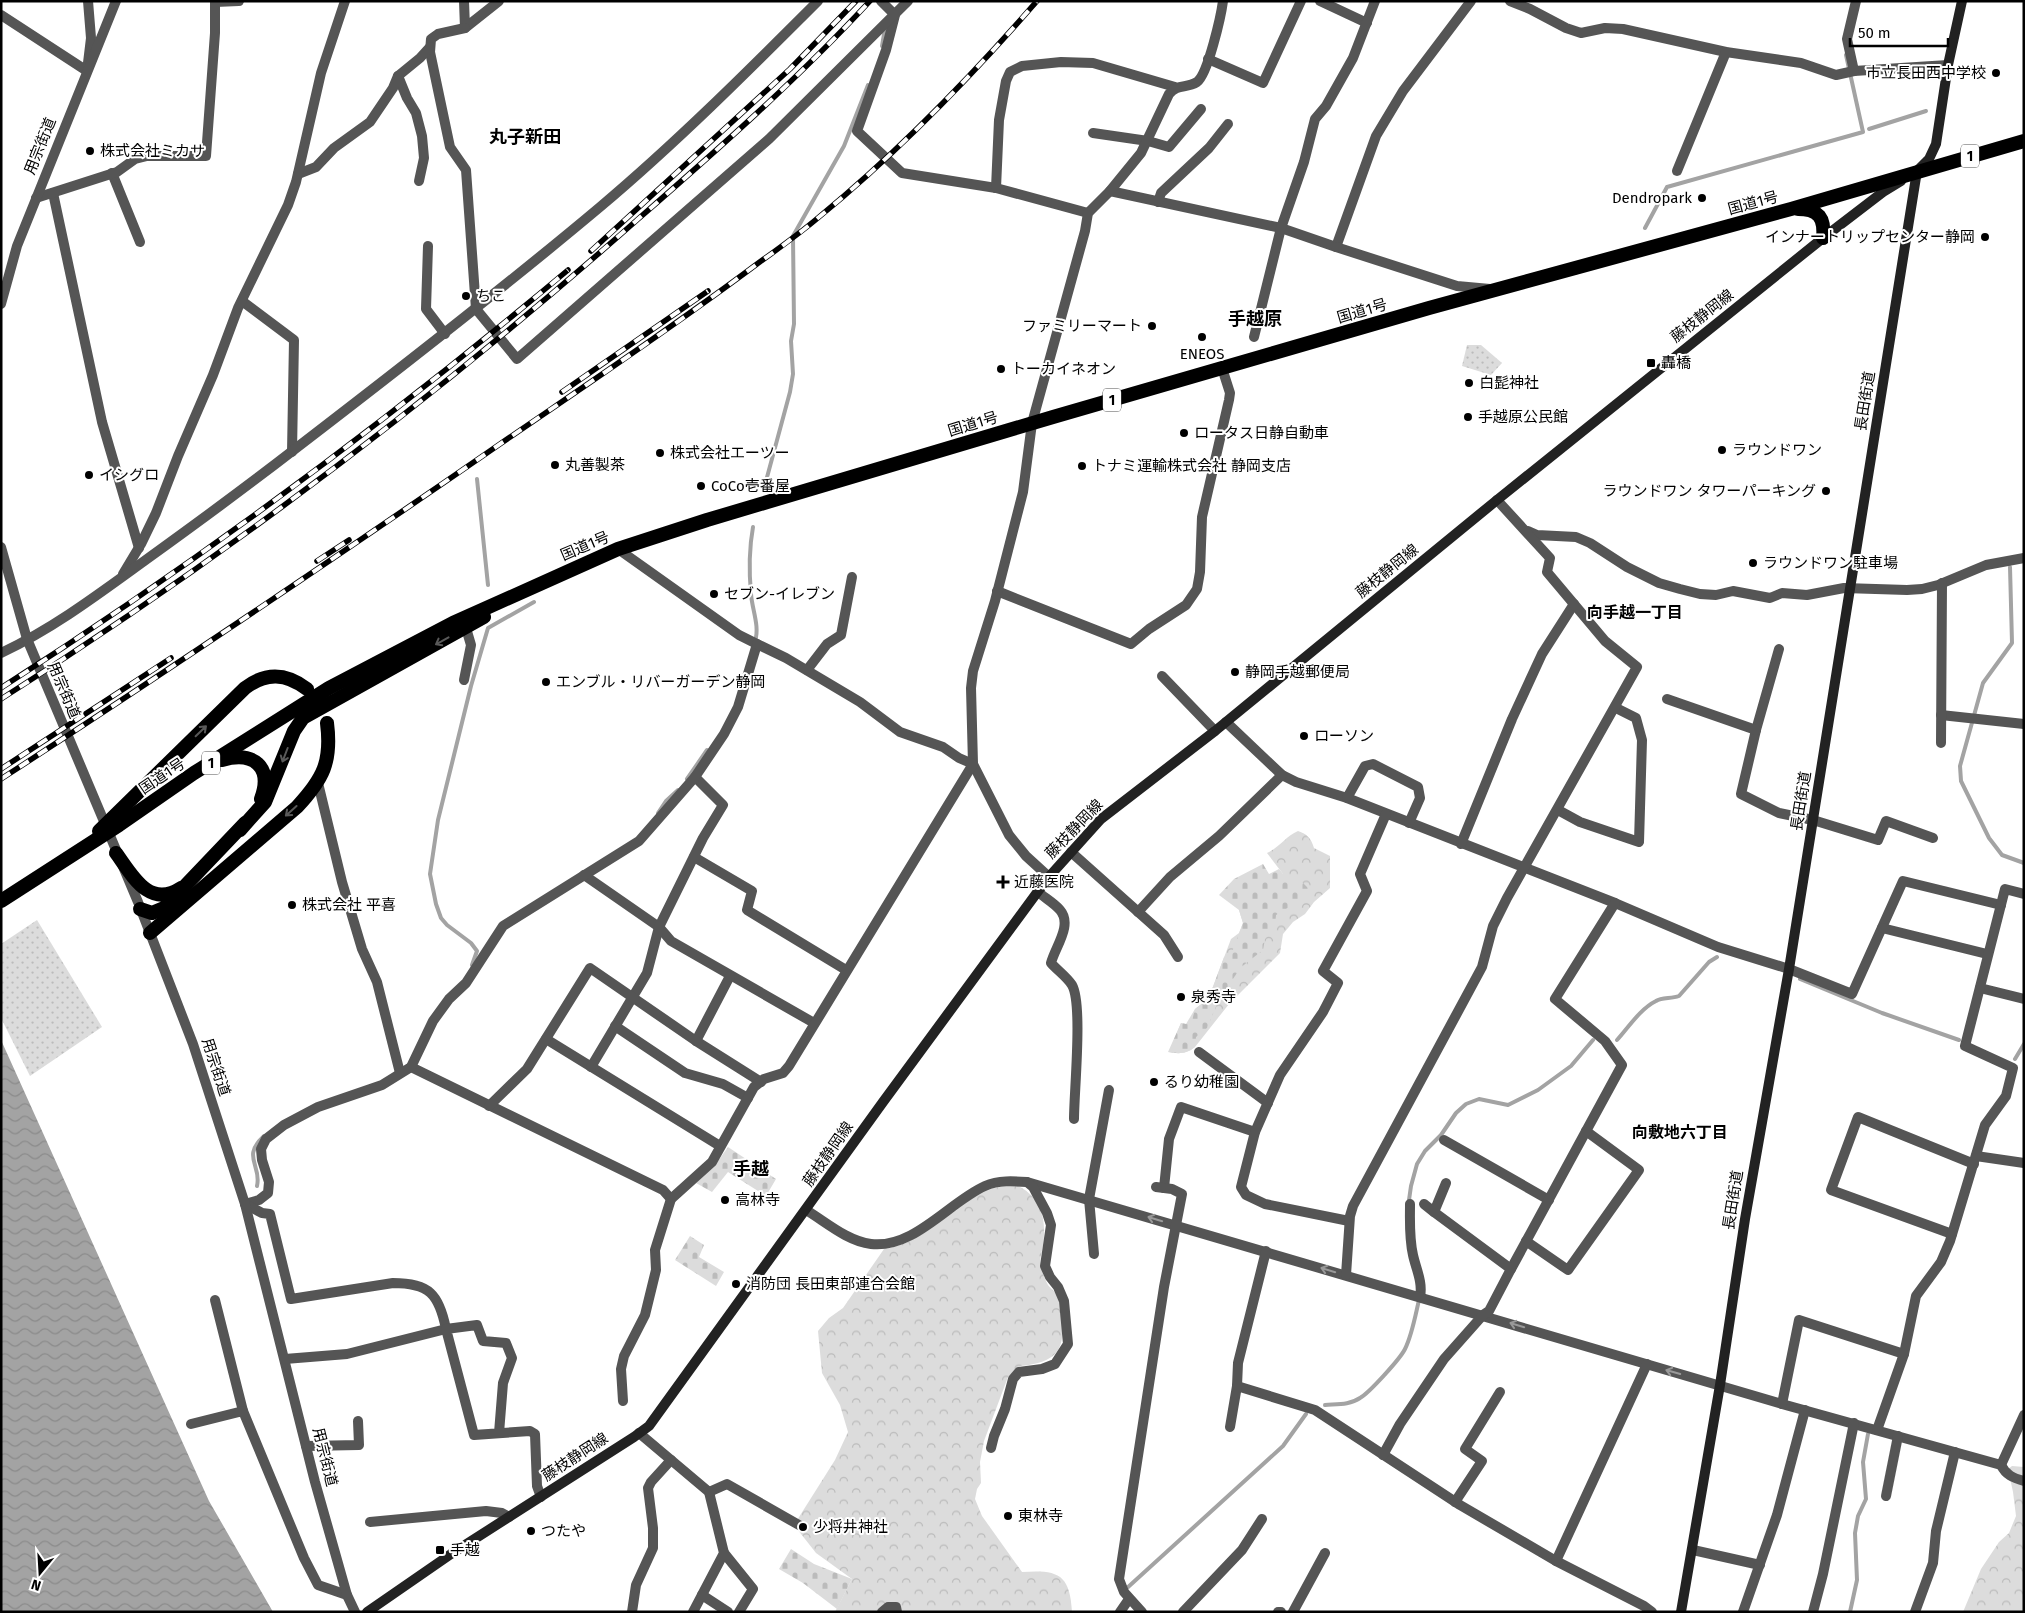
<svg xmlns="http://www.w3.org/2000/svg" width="2025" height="1613" font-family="'Fira Sans','Noto Sans JP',sans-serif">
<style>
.forest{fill:url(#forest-crowns)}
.cemetery{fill:url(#cemetery-stones)}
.park{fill:url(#park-dots)}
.water{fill:url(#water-waves)}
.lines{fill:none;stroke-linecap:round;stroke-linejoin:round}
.stream{stroke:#a3a3a3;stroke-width:4}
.minor{stroke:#555;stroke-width:10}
.tertiary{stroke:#555;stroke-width:10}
.secondary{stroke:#222;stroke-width:10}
.trunk{stroke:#000;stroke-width:14}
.rail-casing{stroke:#000;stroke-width:5.5}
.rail{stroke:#fff;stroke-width:4;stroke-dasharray:11;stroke-linecap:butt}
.oneway{stroke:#595959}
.oneway2{stroke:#999}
.poi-dot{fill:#000;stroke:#fff;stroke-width:2}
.labels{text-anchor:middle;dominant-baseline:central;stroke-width:4;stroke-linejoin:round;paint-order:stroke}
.shield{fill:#fff;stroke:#4c4c4c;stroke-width:1}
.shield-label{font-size:14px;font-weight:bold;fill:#000}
.poi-label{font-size:15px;fill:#000;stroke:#fff;text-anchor:start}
.street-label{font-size:15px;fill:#000;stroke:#fff}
.neighbourhood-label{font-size:16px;font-weight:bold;fill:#000;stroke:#fff}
.quarter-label{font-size:18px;font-weight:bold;fill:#000;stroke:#fff}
</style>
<defs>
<pattern id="forest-crowns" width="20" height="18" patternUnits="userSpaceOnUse" patternTransform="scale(1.25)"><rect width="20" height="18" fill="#dcdcdc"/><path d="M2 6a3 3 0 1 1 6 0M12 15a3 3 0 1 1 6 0" fill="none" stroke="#bbb"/></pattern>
<pattern id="cemetery-stones" width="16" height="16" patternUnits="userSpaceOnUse" patternTransform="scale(1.25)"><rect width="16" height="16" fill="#dcdcdc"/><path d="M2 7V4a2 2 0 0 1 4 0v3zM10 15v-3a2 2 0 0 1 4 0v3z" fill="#bbb"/></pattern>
<pattern id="park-dots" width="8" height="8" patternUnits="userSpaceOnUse" patternTransform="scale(1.25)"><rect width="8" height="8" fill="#dcdcdc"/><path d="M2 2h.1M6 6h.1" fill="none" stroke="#bbb" stroke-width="1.8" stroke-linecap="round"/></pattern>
<pattern id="water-waves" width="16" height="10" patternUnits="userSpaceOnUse" patternTransform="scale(1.25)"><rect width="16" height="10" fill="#a3a3a3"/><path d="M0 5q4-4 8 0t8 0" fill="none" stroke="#8b8b8b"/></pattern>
</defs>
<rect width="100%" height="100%" fill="#fff"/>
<g class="forest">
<path d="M1298,831C1307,834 1311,838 1314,848L1330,856V888L1314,902L1305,914L1293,922L1283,934L1280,953L1229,1004L1195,1047C1186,1054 1179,1054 1169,1052L1181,1023L1186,1024L1195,1009L1204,1002L1211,992L1231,939L1239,933L1243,923L1239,910L1283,874L1267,853C1280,847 1286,836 1298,831Z"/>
<path d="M1016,1185C1041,1196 1047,1219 1043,1245C1042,1252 1039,1260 1041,1267C1043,1273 1045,1280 1048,1285C1051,1289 1056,1292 1058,1296C1060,1302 1060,1310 1061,1315C1067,1351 1055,1363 1020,1366L1008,1377L984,1441L980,1462L981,1483L977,1489L975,1499L982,1516L1022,1572C1057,1570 1070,1573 1072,1612H835L852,1579L816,1553L794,1525L835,1460L848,1432L840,1405L822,1373L818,1331L829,1318L843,1308L884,1249C923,1244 951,1207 986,1191C995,1187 1005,1186 1016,1185Z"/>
<polygon points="2012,1466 2024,1467 2024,1612 1963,1612 1981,1569 1999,1542 2009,1533 2016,1516 2013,1492 2008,1469"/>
</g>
<g class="cemetery">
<path d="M1263,864L1269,874L1279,869L1290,882L1300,880L1310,890L1299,901L1276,915L1275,926L1265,939L1263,950L1240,968L1217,1004L1207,1028L1196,1037L1195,1047C1186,1054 1179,1054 1168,1052L1181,1023L1191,1025L1195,1009L1204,1002L1211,992L1224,957L1232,952L1243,923L1239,910L1219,895L1234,879Z"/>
<polygon points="728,1147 776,1179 766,1196 728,1172 712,1192 696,1183 716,1164"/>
<polygon points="690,1236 704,1245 699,1257 724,1272 716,1286 675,1260"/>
<polygon points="791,1549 814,1564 852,1579 837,1609 803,1583 779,1569"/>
</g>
<g class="park">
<polygon points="1467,345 1481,345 1502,363 1491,375 1462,366"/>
<polygon points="37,920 102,1027 30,1076 1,1018 1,944"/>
</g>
<polygon class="water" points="1,1040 209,1501 273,1612 1,1612"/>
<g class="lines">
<g class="stream">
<polyline points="882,46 885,28"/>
<polyline points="1869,129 1926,111"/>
<polyline points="1645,228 1667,187 1863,132 1846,55"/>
<polyline points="477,479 488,585"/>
<polyline points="766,481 790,392 793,374 791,341 794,324 793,236 844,146 868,85"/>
<path d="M753,527C749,549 749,572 751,594C752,609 760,627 755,641"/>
<polyline points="2010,567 2012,643 1983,683 1960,766 1961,781 1989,838 2002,855 2024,863"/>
<polyline points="687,779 707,750"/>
<polyline points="658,813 666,801 678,790"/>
<polyline points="472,965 477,951 471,943 447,925 441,918 436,904 430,874 438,820 471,686 488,628 534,602"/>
<polyline points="1800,979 1882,1013 1959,1040"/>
<path d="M1617,1040C1628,1028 1640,1009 1656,1001C1662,997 1671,999 1679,996L1709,962L1717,957"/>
<polyline points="2015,1059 2024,1044"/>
<path d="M257,1186C262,1165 241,1157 264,1136"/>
<polyline points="1409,1200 1411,1186 1417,1164 1425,1151 1441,1135 1456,1113 1466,1104 1479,1099 1508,1105 1538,1090 1571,1066 1593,1040"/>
<path d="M1325,1405C1337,1404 1350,1405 1360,1398C1369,1393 1400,1359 1405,1349C1412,1335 1415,1317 1419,1300"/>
<polyline points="1127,1588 1283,1446 1306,1414"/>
<polyline points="1850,1612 1857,1580 1855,1533 1858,1516 1866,1499 1863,1462 1868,1434"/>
</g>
<g class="minor">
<polyline points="464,1 465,28 499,1"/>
<polyline points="881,1 895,15 886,50 857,131 902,173 996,188 1088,213"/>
<polyline points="1320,1 1367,23"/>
<polyline points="1510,1 1530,9 1566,28 1581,33 1605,28 1623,29 1726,52 1801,63 1836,75 1854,71 1948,65"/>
<polyline points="215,2 239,1"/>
<polyline points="465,28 438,34 431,39 430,52 450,147 466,170 476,309 517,359 769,139 908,1"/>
<polyline points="1208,59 1263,83 1301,1"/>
<polyline points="1854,71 1847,39 1856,1"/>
<polyline points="398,76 407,98 416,113 422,136 424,158 419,181"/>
<polyline points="1093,133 1148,141 1169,147 1201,109"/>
<polyline points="1677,171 1726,52"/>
<polyline points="112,173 140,242"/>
<polyline points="298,174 316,167 334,148 370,122 393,88 398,76 420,58 430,47"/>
<polyline points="996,188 999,120 1006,81 1010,72 1022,66 1061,62 1093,63 1175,87"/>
<polyline points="1110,191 1281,228 1336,247 1376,136 1403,91 1471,1"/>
<polyline points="53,193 102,422 139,548"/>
<polyline points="36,198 117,172 135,159 147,156 206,156 215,33 215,1"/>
<polyline points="1158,202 1161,193 1209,148 1228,124"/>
<polyline points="428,246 426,309 445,334"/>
<polyline points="1336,247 1457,286 1490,289"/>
<polyline points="242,301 294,340 292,452"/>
<polyline points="1254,337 1281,228 1304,162 1315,119 1326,106 1353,58 1375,1"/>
<polyline points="1528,531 1537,535 1576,537 1590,543 1627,567 1659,583 1680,589 1700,594 1716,595 1733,591 1770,598 1782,593 1807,595 1844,588 1907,590 1922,589 1938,585 1986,565 2024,558"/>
<polyline points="123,574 141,544 156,513 178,456 213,375 238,308 288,205 296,182 321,73 345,1"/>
<polyline points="997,591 1131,644 1149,629 1186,605 1197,589 1200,572 1202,517 1229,400 1230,393 1222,368"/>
<polyline points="1779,649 1756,730 1741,794 1779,813 1813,820 1878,840 1886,821 1933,838"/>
<path d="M1,653C54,628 100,593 147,559C197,523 246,487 295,449C398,370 500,291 600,207C676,143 747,72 818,1"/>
<polyline points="807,670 827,644 841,635 852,577"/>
<polyline points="1162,676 1215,731"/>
<polyline points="464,680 471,645 466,628"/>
<polyline points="1667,699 1756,730"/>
<polyline points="1941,715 2024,724"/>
<polyline points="1226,722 1282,775 1296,782 1347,798 1615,903 1718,947 1789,969 1852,994 1903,881 2001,905"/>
<polyline points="1941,743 1942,583"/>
<polyline points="318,783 342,882 362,949 377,982 400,1073"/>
<polyline points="1347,798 1365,766 1373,764 1418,787 1420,798 1409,823"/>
<polyline points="1558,810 1580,822 1639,842 1642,740 1636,718 1616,708"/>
<polyline points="1461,844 1512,719 1542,654 1574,604"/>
<polyline points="1071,852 1164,935 1178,957"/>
<polyline points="694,857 752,891 747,910 846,970"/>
<polyline points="584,875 659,927 671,941 814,1023"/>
<path d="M1049,877L1026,856L1009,835L973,764L971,688L973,671L995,601L1023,492L1032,423L1085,231L1088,213L1110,191L1141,153L1169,94C1178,83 1186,89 1197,82C1208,74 1221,16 1223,1"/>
<path d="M1038,892C1045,898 1054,903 1060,910C1073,925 1055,947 1051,963C1057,970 1067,977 1072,985C1083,1004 1074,1092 1074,1119"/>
<polyline points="1138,912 1170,877 1219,836 1282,775"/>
<polyline points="1882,928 1987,954"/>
<polyline points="1980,988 2024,999"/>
<polyline points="615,1026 685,1073 723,1084 748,1098"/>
<polyline points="546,1039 720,1146"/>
<polyline points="696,1041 730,976"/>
<polyline points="1199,1052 1268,1103"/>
<polyline points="411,1067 663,1190 671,1199"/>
<polyline points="591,1067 647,973 659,927 703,838 723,805 695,777"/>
<polyline points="489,1106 527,1069 590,968 696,1041 761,1082"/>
<polyline points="1444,1140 1549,1200"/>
<polyline points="1976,1156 2024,1163"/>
<polyline points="1164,1188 1169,1139 1181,1107 1255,1132"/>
<polyline points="245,1204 259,1200 268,1193 269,1182 262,1160 261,1149 266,1139 284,1125 318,1107 382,1085 411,1067 433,1021 449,999 466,983 503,926 639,841 695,777 724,734 738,707 757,644 739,635 618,549"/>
<path d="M245,1204L262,1213L270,1214L291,1299L393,1283C429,1283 439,1294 446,1329L347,1354L285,1359"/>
<path d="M1410,1204C1410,1221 1409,1238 1413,1255C1416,1269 1423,1282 1420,1297"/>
<polyline points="1424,1204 1434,1212"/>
<path d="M806,1210C826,1222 847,1241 871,1244C914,1249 949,1202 985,1186C999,1180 1013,1181 1027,1182L1782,1404L2001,1465L2024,1415"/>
<polyline points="1349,1221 1265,1204 1246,1195 1241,1187 1255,1132 1280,1075 1323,1012 1338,983 1323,971 1367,891 1360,874 1386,814"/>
<polyline points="1952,1234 1831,1190 1858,1117 1974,1164"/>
<polyline points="1526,1241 1568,1270 1639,1170 1586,1131"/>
<polyline points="1094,1254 1089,1199 1109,1090"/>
<polyline points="1511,1269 1622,1065 1605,1041 1555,999 1615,903"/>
<polyline points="1346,1275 1350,1216 1353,1206 1482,967 1493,926 1507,898 1637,667 1605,641 1547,572 1550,558 1497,500"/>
<polyline points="215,1300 243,1411"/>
<polyline points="1237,1386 1315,1410 1460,1505 1556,1561 1644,1606 1652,1612"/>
<polyline points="623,1401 621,1369 624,1356 645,1315 656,1270 655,1250 671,1199 712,1162 754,1087 764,1079 783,1073 789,1066 973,764 959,758 943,747 900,732 860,702 786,658 757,644"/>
<polyline points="1782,1404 1799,1320 1904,1354"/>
<polyline points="191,1424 243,1411 304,1558 318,1585 347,1595"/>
<polyline points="1230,1427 1237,1386 1238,1363 1266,1251"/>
<polyline points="1877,1430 1904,1354 1916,1296 1941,1262 1950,1241 1985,1125 2006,1096 2013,1068 1965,1046 2005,889 2024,894"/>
<polyline points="499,1433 503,1383 512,1358 506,1343 483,1341 477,1325 446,1329 474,1435 530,1431 535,1434 537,1486 541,1497"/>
<polyline points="639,1433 709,1492 724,1553 693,1612"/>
<polyline points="306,1446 359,1445 358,1421"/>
<polyline points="991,1448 994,1436 1005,1409 1013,1379 1019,1372 1042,1369 1055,1364 1068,1344 1064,1301 1058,1287 1050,1277 1045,1266 1051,1225 1047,1213 1033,1187 1027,1182"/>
<polyline points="1383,1455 1400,1424 1444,1359 1483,1315 1489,1311 1511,1269 1434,1212 1446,1183"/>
<path d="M2001,1465C2006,1475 2013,1478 2024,1481"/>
<polyline points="709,1492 727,1484 799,1525"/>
<polyline points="1886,1496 1898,1436"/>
<polyline points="1455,1502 1482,1461 1465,1449 1500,1392"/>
<polyline points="370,1522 486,1511 502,1513 509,1517"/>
<polyline points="1693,1550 1760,1565"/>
<polyline points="724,1553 753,1589 739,1612"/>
<polyline points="1556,1561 1647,1364"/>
<polyline points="702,1595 728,1612"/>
<polyline points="632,1612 636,1585 653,1548 653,1528 648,1488 651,1482 671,1460"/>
<polyline points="882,1612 888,1607 896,1607 897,1612"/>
<polyline points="1120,1612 1129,1599"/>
<polyline points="1142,1612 1124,1592 1119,1579 1164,1287 1182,1194 1172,1189 1156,1187"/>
<polyline points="1183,1612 1242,1550 1262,1519"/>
<polyline points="1278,1612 1281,1612"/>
<polyline points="1293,1612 1325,1553"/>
<polyline points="1743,1612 1777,1515 1805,1410"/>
<polyline points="1813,1612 1823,1574 1854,1423"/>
<polyline points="1915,1612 1933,1563 1936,1531 1955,1452"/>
</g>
<g class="tertiary">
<polyline points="1,15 87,71 91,38 88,1"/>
<polyline points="1,304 17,246 116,1"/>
<polyline points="1,547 27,639 138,902 193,1044 245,1204 315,1482 347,1595 355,1612"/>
</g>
<g class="secondary">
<polyline points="1916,172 1929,159 1936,144 1948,65 1962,1"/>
<polyline points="367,1612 451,1554 634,1437 649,1426 883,1102 1047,879 1101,819 1215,731 1497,500 1823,238 1883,192 1901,181"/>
<polyline points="1681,1612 1720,1385 1745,1219 1789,969 1917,171"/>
</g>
<g class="trunk">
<path d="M1798,209C1819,209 1825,218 1823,238"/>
<path d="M222,760C253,751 273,766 261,799"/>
<polyline points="240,830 265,802 294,731 303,718 484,617"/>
<path d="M99,831L245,688C266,672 286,673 307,689"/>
<path d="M116,853C132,875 149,909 181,888"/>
<polyline points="1,901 119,825 194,773 329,688 453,623 618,549 707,520 1053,417 1429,308 1791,209 2024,141"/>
<polyline points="140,909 152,913 164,908 245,823"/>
<path d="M150,933L297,807C323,779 332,762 327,723"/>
</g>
<defs>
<g id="rail">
<polyline points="591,251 790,69 856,1"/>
<polyline points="562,392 708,291"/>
<polyline points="317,561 349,540"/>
<path d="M1,688C199,561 388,421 568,270"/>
<path d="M1,699C225,557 438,396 637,220C716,151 798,79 870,1"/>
<polyline points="1,769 171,658"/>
<path d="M1,779C169,670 335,558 500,444C586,385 673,327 757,264C778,249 799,234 819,217C898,152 970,78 1037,1"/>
</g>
</defs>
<use href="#rail" class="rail-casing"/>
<use href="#rail" class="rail"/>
</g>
<defs><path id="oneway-shaft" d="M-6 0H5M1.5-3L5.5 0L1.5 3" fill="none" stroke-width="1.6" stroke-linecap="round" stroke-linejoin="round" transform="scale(1.25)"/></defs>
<g class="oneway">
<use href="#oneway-shaft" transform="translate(442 641) rotate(151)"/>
<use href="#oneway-shaft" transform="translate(201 731) rotate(-44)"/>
<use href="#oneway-shaft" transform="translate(285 755) rotate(111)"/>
<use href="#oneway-shaft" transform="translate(291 811) rotate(138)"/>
</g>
<g class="oneway2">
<use href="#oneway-shaft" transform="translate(1155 1219) rotate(-163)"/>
<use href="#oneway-shaft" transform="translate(1328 1270) rotate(-163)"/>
<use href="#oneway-shaft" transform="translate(1517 1325) rotate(-163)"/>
<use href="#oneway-shaft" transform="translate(1673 1372) rotate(-164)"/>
</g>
<g class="poi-dot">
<circle cx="1996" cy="73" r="5"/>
<circle cx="90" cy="151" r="5"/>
<circle cx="1702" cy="198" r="5"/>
<circle cx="1985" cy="237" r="5"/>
<circle cx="466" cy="296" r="5"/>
<circle cx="1152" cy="326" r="5"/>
<circle cx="1202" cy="337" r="5"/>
<rect x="1646" y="358" width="10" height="10" rx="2.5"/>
<circle cx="1001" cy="369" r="5"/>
<circle cx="1469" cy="383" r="5"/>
<circle cx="1468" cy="417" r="5"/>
<circle cx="1184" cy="433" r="5"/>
<circle cx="1722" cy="450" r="5"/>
<circle cx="660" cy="453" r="5"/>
<circle cx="555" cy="465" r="5"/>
<circle cx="1082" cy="466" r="5"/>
<circle cx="89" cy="475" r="5"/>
<circle cx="701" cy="486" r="5"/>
<circle cx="1826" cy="491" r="5"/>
<circle cx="1753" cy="563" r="5"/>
<circle cx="714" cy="594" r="5"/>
<circle cx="1235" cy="672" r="5"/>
<circle cx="546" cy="682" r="5"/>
<circle cx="1304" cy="736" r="5"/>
<path d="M1000.5 874.5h5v5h5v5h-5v5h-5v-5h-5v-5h5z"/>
<circle cx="292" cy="905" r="5"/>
<circle cx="1181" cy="997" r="5"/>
<circle cx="1154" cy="1082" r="5"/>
<circle cx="725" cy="1200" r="5"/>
<circle cx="736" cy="1284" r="5"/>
<circle cx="1008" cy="1516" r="5"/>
<circle cx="803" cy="1527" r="5"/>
<circle cx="531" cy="1531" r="5"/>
<rect x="435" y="1545" width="10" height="10" rx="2.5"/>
</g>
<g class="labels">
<g class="shield">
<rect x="1961" y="144.5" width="18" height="23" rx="4"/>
<rect x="1103" y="388.5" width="18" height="23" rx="4"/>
<rect x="202" y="751.5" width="18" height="23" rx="4"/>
</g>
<g class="shield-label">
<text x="1970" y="156">1</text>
<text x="1112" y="400">1</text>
<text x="211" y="763">1</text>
</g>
<g class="poi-label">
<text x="1986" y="73" text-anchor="end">市立長田西中学校</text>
<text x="100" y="151">株式会社ミカサ</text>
<text x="1692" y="198" text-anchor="end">Dendropark</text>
<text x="1975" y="237" text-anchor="end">インナートリップセンター静岡</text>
<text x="476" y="296">ちこ</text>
<text x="1142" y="326" text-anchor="end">ファミリーマート</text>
<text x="1202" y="354" text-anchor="middle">ENEOS</text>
<text x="1661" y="363">轟橋</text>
<text x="1011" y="369">トーカイネオン</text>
<text x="1479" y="383">白髭神社</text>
<text x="1478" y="417">手越原公民館</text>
<text x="1194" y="433">ロータス日静自動車</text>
<text x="1732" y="450">ラウンドワン</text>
<text x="670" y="453">株式会社エーツー</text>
<text x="565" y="465">丸善製茶</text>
<text x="1092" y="466">トナミ運輸株式会社 静岡支店</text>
<text x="99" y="475">イシグロ</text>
<text x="711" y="486">CoCo壱番屋</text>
<text x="1816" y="491" text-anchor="end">ラウンドワン タワーパーキング</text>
<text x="1763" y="563">ラウンドワン駐車場</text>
<text x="724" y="594">セブン-イレブン</text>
<text x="1245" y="672">静岡手越郵便局</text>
<text x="556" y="682">エンブル・リバーガーデン静岡</text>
<text x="1314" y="736">ローソン</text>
<text x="1014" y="882">近藤医院</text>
<text x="302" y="905">株式会社 平喜</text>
<text x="1191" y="997">泉秀寺</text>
<text x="1164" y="1082">るり幼稚園</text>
<text x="735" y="1200">高林寺</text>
<text x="746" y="1284">消防団 長田東部連合会館</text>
<text x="1018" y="1516">東林寺</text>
<text x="813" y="1527">少将井神社</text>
<text x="541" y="1531">つたや</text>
<text x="450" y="1550">手越</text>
</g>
<g class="street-label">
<text transform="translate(40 146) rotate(-68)">用宗街道</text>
<text transform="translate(1753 203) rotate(-15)">国道1号</text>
<text transform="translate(1362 311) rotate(-16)">国道1号</text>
<text transform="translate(1702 316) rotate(-38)">藤枝静岡線</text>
<text transform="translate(1865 401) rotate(-81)">長田街道</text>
<text transform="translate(973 424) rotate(-17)">国道1号</text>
<text transform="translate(585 546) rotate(-23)">国道1号</text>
<text transform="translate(1387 571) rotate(-39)">藤枝静岡線</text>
<text transform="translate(64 690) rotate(67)">用宗街道</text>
<text transform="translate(162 776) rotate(-34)">国道1号</text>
<text transform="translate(1801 801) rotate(-81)">長田街道</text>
<text transform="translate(1074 829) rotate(-46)">藤枝静岡線</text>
<text transform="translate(216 1067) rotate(72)">用宗街道</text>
<text transform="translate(828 1154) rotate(-55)">藤枝静岡線</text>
<text transform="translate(1733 1200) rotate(-81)">長田街道</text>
<text transform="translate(325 1457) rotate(76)">用宗街道</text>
<text transform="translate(575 1457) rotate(-33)">藤枝静岡線</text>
</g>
<g class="neighbourhood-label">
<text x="1635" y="612">向手越一丁目</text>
<text x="1680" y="1132">向敷地六丁目</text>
</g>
<g class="quarter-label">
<text x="525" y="137">丸子新田</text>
<text x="1255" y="319">手越原</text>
<text x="751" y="1169">手越</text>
</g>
</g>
<rect width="2025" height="1613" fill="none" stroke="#000000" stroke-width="5"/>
<g transform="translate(40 1573) rotate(198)" stroke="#ffffff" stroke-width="4" paint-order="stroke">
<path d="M0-4L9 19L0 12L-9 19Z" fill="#000000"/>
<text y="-8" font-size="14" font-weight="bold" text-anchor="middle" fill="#000000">N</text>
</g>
<path d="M1850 38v8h98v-8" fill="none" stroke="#000000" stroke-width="2.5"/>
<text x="1858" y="38" font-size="15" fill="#000000" stroke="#ffffff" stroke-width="4" paint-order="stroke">50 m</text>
</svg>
